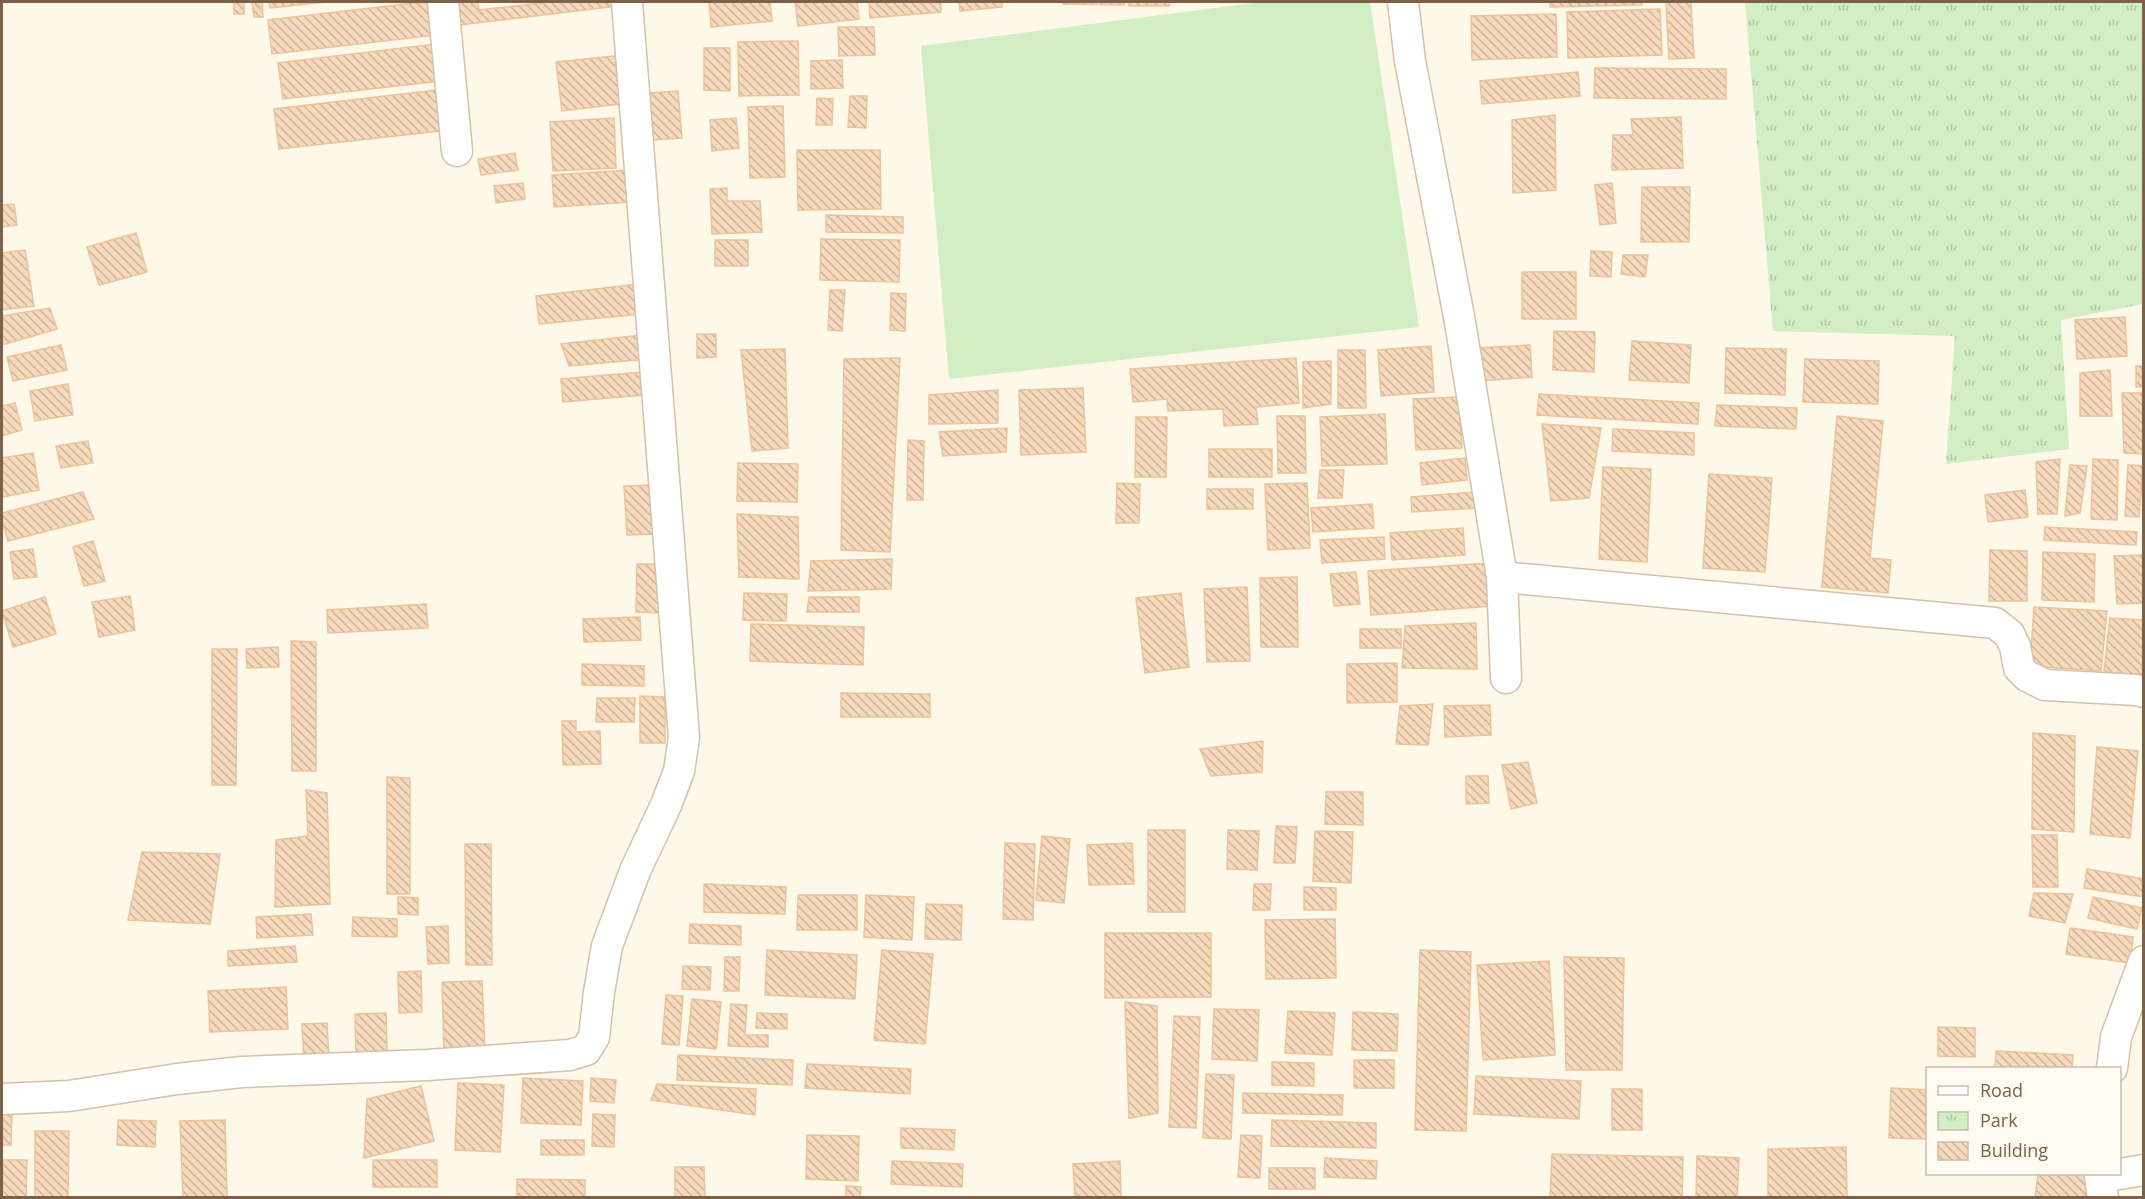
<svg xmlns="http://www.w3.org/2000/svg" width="2145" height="1199" font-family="'Open Sans',sans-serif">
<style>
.grass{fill:#d1eec4}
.park{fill:url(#park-tufts)}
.building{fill:url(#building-back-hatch);stroke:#ebc29b;stroke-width:1.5}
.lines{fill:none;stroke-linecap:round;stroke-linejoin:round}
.street-casing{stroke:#d3c1ab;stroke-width:33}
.street{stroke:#fff;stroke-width:30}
</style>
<defs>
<pattern id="park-tufts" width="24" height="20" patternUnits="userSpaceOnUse" patternTransform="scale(1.5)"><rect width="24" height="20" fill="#d1eec4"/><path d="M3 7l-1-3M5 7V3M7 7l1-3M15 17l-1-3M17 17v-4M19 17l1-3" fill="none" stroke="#afc4a1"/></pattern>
<pattern id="building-back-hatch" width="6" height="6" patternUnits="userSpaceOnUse" patternTransform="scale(1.5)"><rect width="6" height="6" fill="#f7dabc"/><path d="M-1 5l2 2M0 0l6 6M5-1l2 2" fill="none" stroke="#cdb49b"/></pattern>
</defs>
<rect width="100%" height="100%" fill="#fef8e8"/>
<polygon class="grass" points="1262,2 1370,2 1419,327 949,379 921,46"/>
<polygon class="park" points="1745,2 2143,2 2143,304 2061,320 2069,449 1946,464 1955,336 1773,331"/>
<g class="building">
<rect x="234" y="2" width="10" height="12"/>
<polygon points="252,2 262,2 263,17 254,17"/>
<polygon points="269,2 326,2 270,8"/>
<polygon points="423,2 431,2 435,35 272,54 268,20"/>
<polygon points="457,2 478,2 479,10 550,2 616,2 617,6 460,25"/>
<polygon points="709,2 770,2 772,21 711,27"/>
<polygon points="795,2 857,2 859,19 798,26"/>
<polygon points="869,2 941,2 941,12 870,18"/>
<polygon points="959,2 1002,2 1002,7 960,11"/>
<polygon points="1063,2 1124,2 1124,5 1063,4"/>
<polygon points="1129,2 1170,2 1169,6 1129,6"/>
<polygon points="1550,2 1642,2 1642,5 1550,7"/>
<polygon points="1666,2 1691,2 1694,58 1669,59"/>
<polygon points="1660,9 1662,55 1568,58 1567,12"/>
<polygon points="1556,14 1557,57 1472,60 1471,16"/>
<polygon points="838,27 874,27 875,55 839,56"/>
<polygon points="798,41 799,95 739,96 738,42"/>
<polygon points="435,44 440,81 283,99 278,63"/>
<polygon points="704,48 730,48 730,91 704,90"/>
<polygon points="623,55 628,103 562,111 556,62"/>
<polygon points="842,60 843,88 811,89 811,61"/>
<polygon points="1595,68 1726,69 1726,99 1594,98"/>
<polygon points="1578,72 1580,96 1482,104 1480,81"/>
<polygon points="445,89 449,130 279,149 274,109"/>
<polygon points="678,91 682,138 639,141 635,94"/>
<polygon points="850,96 867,96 866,128 848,127"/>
<polygon points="817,98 833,99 832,125 816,125"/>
<polygon points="783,106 785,177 750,178 748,107"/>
<polygon points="1555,115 1556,190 1513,193 1512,120"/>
<polygon points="1681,117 1683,168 1612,170 1613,135 1633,135 1631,119"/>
<polygon points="614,118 616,168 553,171 550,122"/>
<polygon points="736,118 739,148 712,151 710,120"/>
<polygon points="797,150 880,150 881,209 798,210"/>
<polygon points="515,153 518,170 481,175 478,159"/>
<polygon points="630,170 632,202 554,207 552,175"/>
<polygon points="523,183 525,199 496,203 494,186"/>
<polygon points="1612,183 1616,223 1600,225 1595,185"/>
<polygon points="1642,187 1690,187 1689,242 1641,242"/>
<polygon points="727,188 727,201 760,201 762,232 712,234 710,189"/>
<polygon points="14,204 17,225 2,227 2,205"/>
<polygon points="826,215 903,217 903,233 826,232"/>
<polygon points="136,233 147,272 99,285 87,247"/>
<polygon points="821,239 900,240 899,282 820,280"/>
<rect x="715" y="240" width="33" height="26"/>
<polygon points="25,250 34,306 2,310 2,253"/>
<polygon points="1591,251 1612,252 1611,277 1590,276"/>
<polygon points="1623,255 1648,255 1645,277 1621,274"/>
<rect x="1522" y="272" width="54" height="47"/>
<polygon points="638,284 641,314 539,324 536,296"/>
<polygon points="830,290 845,290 842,331 828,330"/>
<polygon points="891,293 906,294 905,331 890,330"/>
<polygon points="50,308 57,329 2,345 2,316"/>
<polygon points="2125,317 2127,356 2077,359 2075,320"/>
<polygon points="1554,331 1595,332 1594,372 1553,370"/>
<polygon points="697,334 716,334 716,357 697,358"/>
<polygon points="642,335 648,359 569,366 561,344"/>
<polygon points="1632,341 1691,345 1689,383 1629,380"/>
<polygon points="61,345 67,370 13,381 7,357"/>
<polygon points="1530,345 1532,377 1481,381 1478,348"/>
<polygon points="1431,346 1434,392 1381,396 1378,350"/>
<polygon points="1726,348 1786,349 1785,395 1725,393"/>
<polygon points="785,349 788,448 752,451 741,350"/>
<polygon points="1338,350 1365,350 1366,408 1338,408"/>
<polygon points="900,358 890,552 841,550 844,359"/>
<polygon points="1296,358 1299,403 1256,407 1258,424 1224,426 1223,409 1168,411 1167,399 1133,402 1130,369"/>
<polygon points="1805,359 1879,361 1878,404 1803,402"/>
<polygon points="1331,361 1331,404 1303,408 1303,362"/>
<rect x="2136" y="366" width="8" height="21"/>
<polygon points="2110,370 2112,416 2080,416 2080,373"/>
<polygon points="642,372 644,395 563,402 561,379"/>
<polygon points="68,384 73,415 35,421 30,391"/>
<polygon points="1083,388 1086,452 1021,455 1019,390"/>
<polygon points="998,390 998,423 929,424 929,395"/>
<polygon points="2122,393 2144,393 2144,454 2124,453"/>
<polygon points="1539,394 1699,403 1698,424 1537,415"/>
<polygon points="1459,397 1462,448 1416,450 1413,399"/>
<polygon points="15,403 22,430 2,436 2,406"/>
<polygon points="1717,405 1797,408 1796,429 1715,426"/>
<polygon points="1385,414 1387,464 1322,466 1320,417"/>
<polygon points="1277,416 1305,416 1306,473 1278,473"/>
<polygon points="1837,416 1883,421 1870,558 1891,560 1888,593 1822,587"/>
<polygon points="1136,417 1167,417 1166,477 1135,477"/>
<polygon points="1542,424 1601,428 1589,498 1551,501"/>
<polygon points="1007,428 1006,452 943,456 939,432"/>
<polygon points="1613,429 1694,433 1694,455 1612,451"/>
<polygon points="908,440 924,441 923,500 907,500"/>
<polygon points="88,441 93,463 61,468 56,446"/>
<rect x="1209" y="449" width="63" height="28"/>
<polygon points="33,453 39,490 2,497 2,458"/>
<polygon points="1465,458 1467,480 1422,485 1420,463"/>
<polygon points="2060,459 2057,514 2038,514 2036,462"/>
<polygon points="2093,459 2118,460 2117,520 2091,519"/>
<polygon points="738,463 798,464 797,502 737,501"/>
<polygon points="2070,465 2087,466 2080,513 2065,516"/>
<polygon points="2128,465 2143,466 2139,517 2125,516"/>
<polygon points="1603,467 1651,469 1647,562 1599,559"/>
<polygon points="1320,470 1344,470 1342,498 1318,498"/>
<polygon points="1709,474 1772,478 1765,572 1703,568"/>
<polygon points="1117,483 1140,484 1139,523 1116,523"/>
<polygon points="1307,483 1310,548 1268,550 1265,484"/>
<polygon points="657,485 660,534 627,535 624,486"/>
<rect x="1207" y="489" width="46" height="20"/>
<polygon points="2025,490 2028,517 1988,522 1985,495"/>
<polygon points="83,492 94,519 8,541 2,521 2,513"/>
<polygon points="1475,492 1476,508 1412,512 1411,497"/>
<polygon points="1372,504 1374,528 1313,532 1311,508"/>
<polygon points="737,514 798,517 799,579 739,577"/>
<polygon points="2045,527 2137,532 2136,545 2044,540"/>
<polygon points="1463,528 1465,555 1392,560 1390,533"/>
<polygon points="1384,537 1385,559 1322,563 1320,540"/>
<polygon points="93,541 105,581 84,586 73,547"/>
<polygon points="33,549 37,577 14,579 10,552"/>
<polygon points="1990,550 2027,551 2027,601 1989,601"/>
<polygon points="2043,552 2095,554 2094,602 2042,600"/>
<polygon points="2144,555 2144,603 2117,604 2114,556"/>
<polygon points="892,559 891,589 808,591 811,561"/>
<polygon points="1490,563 1493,606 1371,615 1368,571"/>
<polygon points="637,564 659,564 659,613 636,612"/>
<polygon points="1356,572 1360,604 1334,606 1330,574"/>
<polygon points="1297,577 1298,647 1261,647 1260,578"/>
<polygon points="1247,587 1250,661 1207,662 1204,589"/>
<polygon points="744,593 787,594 786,621 743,620"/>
<polygon points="1181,593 1189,667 1145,673 1136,598"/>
<polygon points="130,596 135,630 99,637 92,602"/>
<polygon points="45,597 56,634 13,647 2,611"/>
<polygon points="809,597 859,597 859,612 807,612"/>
<polygon points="426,604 428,628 328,633 327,610"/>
<polygon points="2034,607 2107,611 2101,671 2030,666"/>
<polygon points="640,617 641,640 584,642 583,619"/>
<polygon points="2110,618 2144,620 2144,677 2104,671"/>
<polygon points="1476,623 1477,669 1402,668 1405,626"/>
<polygon points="751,624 864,627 863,665 750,661"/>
<rect x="1360" y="629" width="41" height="19"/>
<polygon points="291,641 316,642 316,771 292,771"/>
<polygon points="278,647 279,667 247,668 246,649"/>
<polygon points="212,649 237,649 236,785 212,785"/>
<polygon points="1397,663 1397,702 1347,703 1347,664"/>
<polygon points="582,664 644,666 644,686 582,685"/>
<polygon points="841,693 930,694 930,717 841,717"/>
<polygon points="640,696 665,697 665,743 640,743"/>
<polygon points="597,698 635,698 634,722 596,722"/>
<polygon points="1433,704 1428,745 1396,744 1400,706"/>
<polygon points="1490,705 1491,735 1445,737 1444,706"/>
<polygon points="562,721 576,721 576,732 600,731 601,764 563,765"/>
<polygon points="2033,733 2075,736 2074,832 2032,829"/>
<polygon points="1263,741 1262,772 1211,776 1200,749"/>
<polygon points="2097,747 2138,751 2130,838 2090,834"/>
<polygon points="1528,762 1537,803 1511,809 1502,765"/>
<polygon points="1466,776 1488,776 1489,803 1466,804"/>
<polygon points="387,777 410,778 410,894 387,894"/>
<polygon points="306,790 327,793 330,904 275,907 276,840 308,836"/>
<polygon points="1326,792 1363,792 1363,825 1325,824"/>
<polygon points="1276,826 1297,827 1295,863 1274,863"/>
<rect x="1148" y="830" width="37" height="82"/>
<polygon points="1228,830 1259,831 1257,870 1227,869"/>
<polygon points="1315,831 1353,832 1351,883 1313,881"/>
<polygon points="2032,835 2057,835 2058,887 2033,887"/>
<polygon points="1042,836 1070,839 1064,903 1036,900"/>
<polygon points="1005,843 1035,844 1033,920 1003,919"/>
<polygon points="1132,843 1134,884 1089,885 1087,845"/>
<polygon points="465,844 491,844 492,965 466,965"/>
<polygon points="142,852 220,854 210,924 128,920"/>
<polygon points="2087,869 2144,879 2144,897 2084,888"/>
<polygon points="704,884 786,887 785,914 704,912"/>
<polygon points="1254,884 1271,884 1270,910 1253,910"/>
<polygon points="1304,887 1336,888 1336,910 1304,910"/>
<polygon points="2034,893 2073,894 2065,923 2029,916"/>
<polygon points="798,895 857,895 857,930 797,930"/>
<polygon points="866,895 914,897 912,940 864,937"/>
<polygon points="398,897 418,898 418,915 398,914"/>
<polygon points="2093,897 2142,908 2137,929 2088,918"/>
<polygon points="926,904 962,905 961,940 925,939"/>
<polygon points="311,914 313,935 257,938 256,917"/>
<polygon points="353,917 397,919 397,937 352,936"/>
<polygon points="1335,919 1336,978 1266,979 1265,920"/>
<polygon points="690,924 741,926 741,945 689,943"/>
<polygon points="448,926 449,963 428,964 426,927"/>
<polygon points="2070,928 2133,937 2130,963 2066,954"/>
<polygon points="1105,933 1211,933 1211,997 1105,998"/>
<polygon points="295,946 297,962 228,966 228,951"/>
<polygon points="767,950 857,955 855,999 765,995"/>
<polygon points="882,950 933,954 925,1044 874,1040"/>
<polygon points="1420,950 1471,952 1466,1131 1415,1130"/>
<polygon points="725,957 740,957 739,991 724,991"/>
<polygon points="1564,957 1624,958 1622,1070 1566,1070"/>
<polygon points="1549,961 1555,1055 1483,1060 1477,965"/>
<polygon points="683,966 711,967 710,990 682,989"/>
<polygon points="421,971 422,1012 399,1013 398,972"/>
<polygon points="482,981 485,1050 444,1052 442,982"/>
<polygon points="286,987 288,1029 210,1032 208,991"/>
<polygon points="666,995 683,996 679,1045 662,1044"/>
<polygon points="692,999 721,1002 716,1049 687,1046"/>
<polygon points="1125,1002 1157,1006 1158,1113 1129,1118"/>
<polygon points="731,1004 747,1005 745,1035 768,1035 768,1047 728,1046"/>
<polygon points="1214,1009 1259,1010 1257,1061 1212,1059"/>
<polygon points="1288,1011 1335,1013 1332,1055 1285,1053"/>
<polygon points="1353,1012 1398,1014 1397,1051 1352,1050"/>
<polygon points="386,1013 387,1053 356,1053 355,1014"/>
<polygon points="757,1013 787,1014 787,1029 756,1028"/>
<polygon points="1174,1016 1200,1017 1196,1128 1169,1127"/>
<polygon points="327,1023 329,1059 304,1061 302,1024"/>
<polygon points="1938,1027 1975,1028 1975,1057 1938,1056"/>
<polygon points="1996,1051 2073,1055 2072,1068 1995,1068"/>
<polygon points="678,1055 793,1060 792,1085 677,1080"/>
<rect x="1354" y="1060" width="40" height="28"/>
<polygon points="1272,1062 1314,1063 1314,1086 1272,1085"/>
<polygon points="807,1064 911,1069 910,1094 805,1088"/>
<polygon points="1206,1074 1234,1075 1231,1139 1203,1138"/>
<polygon points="1476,1076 1581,1081 1579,1119 1474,1114"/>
<polygon points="523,1078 583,1081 581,1125 521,1123"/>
<polygon points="591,1078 616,1080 614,1103 590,1101"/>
<polygon points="458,1083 504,1085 500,1152 455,1150"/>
<polygon points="657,1084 756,1089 755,1115 651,1100"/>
<polygon points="421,1086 434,1141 364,1158 367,1099"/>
<polygon points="1891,1088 1928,1090 1928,1139 1889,1138"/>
<rect x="1612" y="1089" width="30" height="41"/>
<polygon points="1243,1093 1343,1095 1342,1115 1243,1113"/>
<polygon points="2,1112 12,1112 11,1145 2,1145"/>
<polygon points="593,1114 615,1115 614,1147 592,1146"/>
<polygon points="118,1120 156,1121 155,1147 117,1145"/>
<polygon points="225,1120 227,1198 183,1198 180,1121"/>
<polygon points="1272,1120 1376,1123 1376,1148 1271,1146"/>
<polygon points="901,1128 955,1130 954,1150 901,1148"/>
<polygon points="35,1131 69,1131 68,1198 35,1198"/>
<polygon points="807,1135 859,1136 858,1181 806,1179"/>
<polygon points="1241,1135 1262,1136 1260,1178 1238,1177"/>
<rect x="541" y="1140" width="43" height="15"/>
<polygon points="1846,1147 1847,1198 1768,1198 1768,1149"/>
<polygon points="1552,1154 1683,1157 1682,1198 1550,1198"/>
<polygon points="1697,1156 1739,1158 1737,1198 1696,1198"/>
<polygon points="1325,1158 1377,1161 1376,1179 1324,1177"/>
<polygon points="3,1160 27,1160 26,1198 2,1198"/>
<rect x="373" y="1160" width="64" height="27"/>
<polygon points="892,1161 963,1164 962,1187 891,1184"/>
<polygon points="1120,1161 1121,1198 1075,1198 1073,1164"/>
<polygon points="675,1167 704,1167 705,1198 675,1198"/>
<rect x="1269" y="1168" width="46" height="21"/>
<polygon points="2038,1174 2087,1174 2085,1198 2035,1198"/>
<polygon points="517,1179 585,1180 585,1198 517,1198"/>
<polygon points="846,1186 861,1187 860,1198 846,1198"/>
</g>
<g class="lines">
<defs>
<g id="street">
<polyline points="443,2 457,151"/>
<polyline points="1403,2 1410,61 1460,322 1502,577 1506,678"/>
<polyline points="1502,577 1995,623 2009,634 2015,646 2019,668 2027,676 2045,685 2136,690 2144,692"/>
<polyline points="2112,1068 2116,1037 2144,961"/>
<polyline points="2,1099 69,1096 177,1079 242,1072 427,1065 570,1055 586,1050 594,1037 599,992 607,946 635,871 666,805 679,771 684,737 627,2"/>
<polyline points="2103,1198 2100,1177 2144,1170"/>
</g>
</defs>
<use href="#street" class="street-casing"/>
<use href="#street" class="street"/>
</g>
<rect width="2145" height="1199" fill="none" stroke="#7c6048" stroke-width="6"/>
<rect x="1926" y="1067" width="195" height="108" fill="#fffbf0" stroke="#cbbdad" stroke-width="1.5"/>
<rect x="1938" y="1086" width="30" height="9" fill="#ffffff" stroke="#cbbdad" stroke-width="1.5"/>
<text x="1980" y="1097" font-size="18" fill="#7c6048">Road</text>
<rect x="1938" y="1112" width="30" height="18" fill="url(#park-tufts)" stroke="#cbbdad" stroke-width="1.5"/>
<text x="1980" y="1127" font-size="18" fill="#7c6048">Park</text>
<rect x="1938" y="1142" width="30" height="18" fill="url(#building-back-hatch)" stroke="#cbbdad" stroke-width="1.5"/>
<text x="1980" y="1157" font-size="18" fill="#7c6048">Building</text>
</svg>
